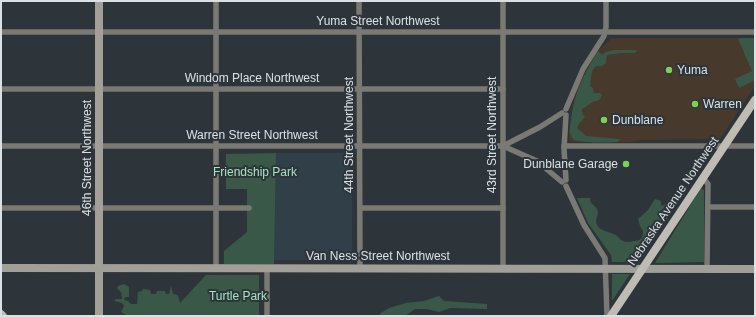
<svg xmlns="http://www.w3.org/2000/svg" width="756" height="317" font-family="Helvetica,sans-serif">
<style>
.built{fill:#313f49}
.education{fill:#47392b}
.green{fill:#3a5847}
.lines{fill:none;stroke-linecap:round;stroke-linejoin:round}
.street{stroke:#7a7974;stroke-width:5.5}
.secondary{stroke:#a19f98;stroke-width:8}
.primary{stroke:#bfbcb3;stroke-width:8}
.poi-dot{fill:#7fd052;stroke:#2d353b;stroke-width:1.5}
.labels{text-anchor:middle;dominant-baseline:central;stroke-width:4;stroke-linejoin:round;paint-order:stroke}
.street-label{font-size:12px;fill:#dbe0e4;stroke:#2d353b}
.poi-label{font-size:12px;fill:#dbe0e4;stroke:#2d353b;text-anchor:start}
.park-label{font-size:12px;fill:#a4e4be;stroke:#2d353b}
</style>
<rect width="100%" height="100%" fill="#2d353b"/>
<polygon class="built" points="276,153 352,153 352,260 274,260"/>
<polygon class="education" points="612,38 755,38 755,86 720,139 639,140 631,142 572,142 569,140 569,132 573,104 577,90 585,73 598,51"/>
<g class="green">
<polygon points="741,38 755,38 755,80 739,88 735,79 752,71 738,39"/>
<path d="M614,50H637L635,53H621L607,55L606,63L602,66H596L592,71L590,86L593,88L594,93H600L602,95C600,102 597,100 591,103C588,105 586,107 582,109V113L585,117L579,124L577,128L586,136L620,139L618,142C604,143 588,143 574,140C568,134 570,127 571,120C574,93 584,74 598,51L602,55L606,52Z"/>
<polygon points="276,153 274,264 224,264 224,251 247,232 247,189 226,189 226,154"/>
<polygon points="701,188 704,190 704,262 655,263"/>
<path d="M577,198H590L591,203C605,214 593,215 597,225C600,231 610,232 616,235C619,237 620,240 623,241C628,243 631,241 635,241C642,240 643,238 643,231L640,226L638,219L648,210L655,199L661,201V204L663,206L665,204L670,208L668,217L639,262H612L611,255L588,223Z"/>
<polygon points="612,274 630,274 612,301"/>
<polygon points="206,275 259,275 259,316 128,316 121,312 124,306 122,303 114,301 116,299 122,299 121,292 117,288 118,286 124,284 129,287 129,297 125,297 124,300 128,301 131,304 137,304 138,292 142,291 143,289 150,290 151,294 156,294 157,291 165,291 166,294 169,294 171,286 173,294 178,295 180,303"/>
<polygon points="439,296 444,301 487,304 487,309 450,308 439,312 426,309 415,309 405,316 379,316 381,313 389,308 406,303 424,301"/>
</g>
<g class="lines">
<g class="street">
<polyline points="359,1 360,268"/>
<polyline points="1,32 755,32"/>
<polyline points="1,89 503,89"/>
<polyline points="566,109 583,69 604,36 606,27 606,1"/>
<polyline points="566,115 564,149 566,180"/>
<polyline points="1,146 503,146 537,161 562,182"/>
<polyline points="503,146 540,127 562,113"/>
<polyline points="564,146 755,146"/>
<polyline points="703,178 708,184 707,269"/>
<polyline points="566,186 584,225 605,258 607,316"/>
<polyline points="708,207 755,207"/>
<polyline points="1,208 249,208"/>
<polyline points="360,208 503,208"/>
<polyline points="216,268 216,1"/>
<polyline points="267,268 267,316"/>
<polyline points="503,269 503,1"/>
</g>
<g class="secondary">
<polyline points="1,268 755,269"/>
<polyline points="99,316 99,1"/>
</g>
<g class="primary">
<polyline points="1,314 3,316"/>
<polyline points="611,316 755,100"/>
</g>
</g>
<g class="poi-dot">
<circle cx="669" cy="70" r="4"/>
<circle cx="695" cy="104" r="4"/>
<circle cx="604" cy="120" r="4"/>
<circle cx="626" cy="164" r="4"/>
</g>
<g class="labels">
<g class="street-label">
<text x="378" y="21">Yuma Street Northwest</text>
<text x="252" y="78">Windom Place Northwest</text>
<text x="252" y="135">Warren Street Northwest</text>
<text transform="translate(349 135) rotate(-90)">44th Street Northwest</text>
<text transform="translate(492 135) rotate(-90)">43rd Street Northwest</text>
<text transform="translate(87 158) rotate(-90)">46th Street Northwest</text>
<text transform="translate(673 201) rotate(-56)">Nebraska Avenue Northwest</text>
<text x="378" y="256">Van Ness Street Northwest</text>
</g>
<g class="poi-label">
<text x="677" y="70">Yuma</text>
<text x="703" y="104">Warren</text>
<text x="612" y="120">Dunblane</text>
<text x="618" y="164" text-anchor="end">Dunblane Garage</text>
</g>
<g class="park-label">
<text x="255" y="172">Friendship Park</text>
<text x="238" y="296">Turtle Park</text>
</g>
</g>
<rect width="756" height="317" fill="none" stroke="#dbe0e4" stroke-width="4"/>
</svg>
